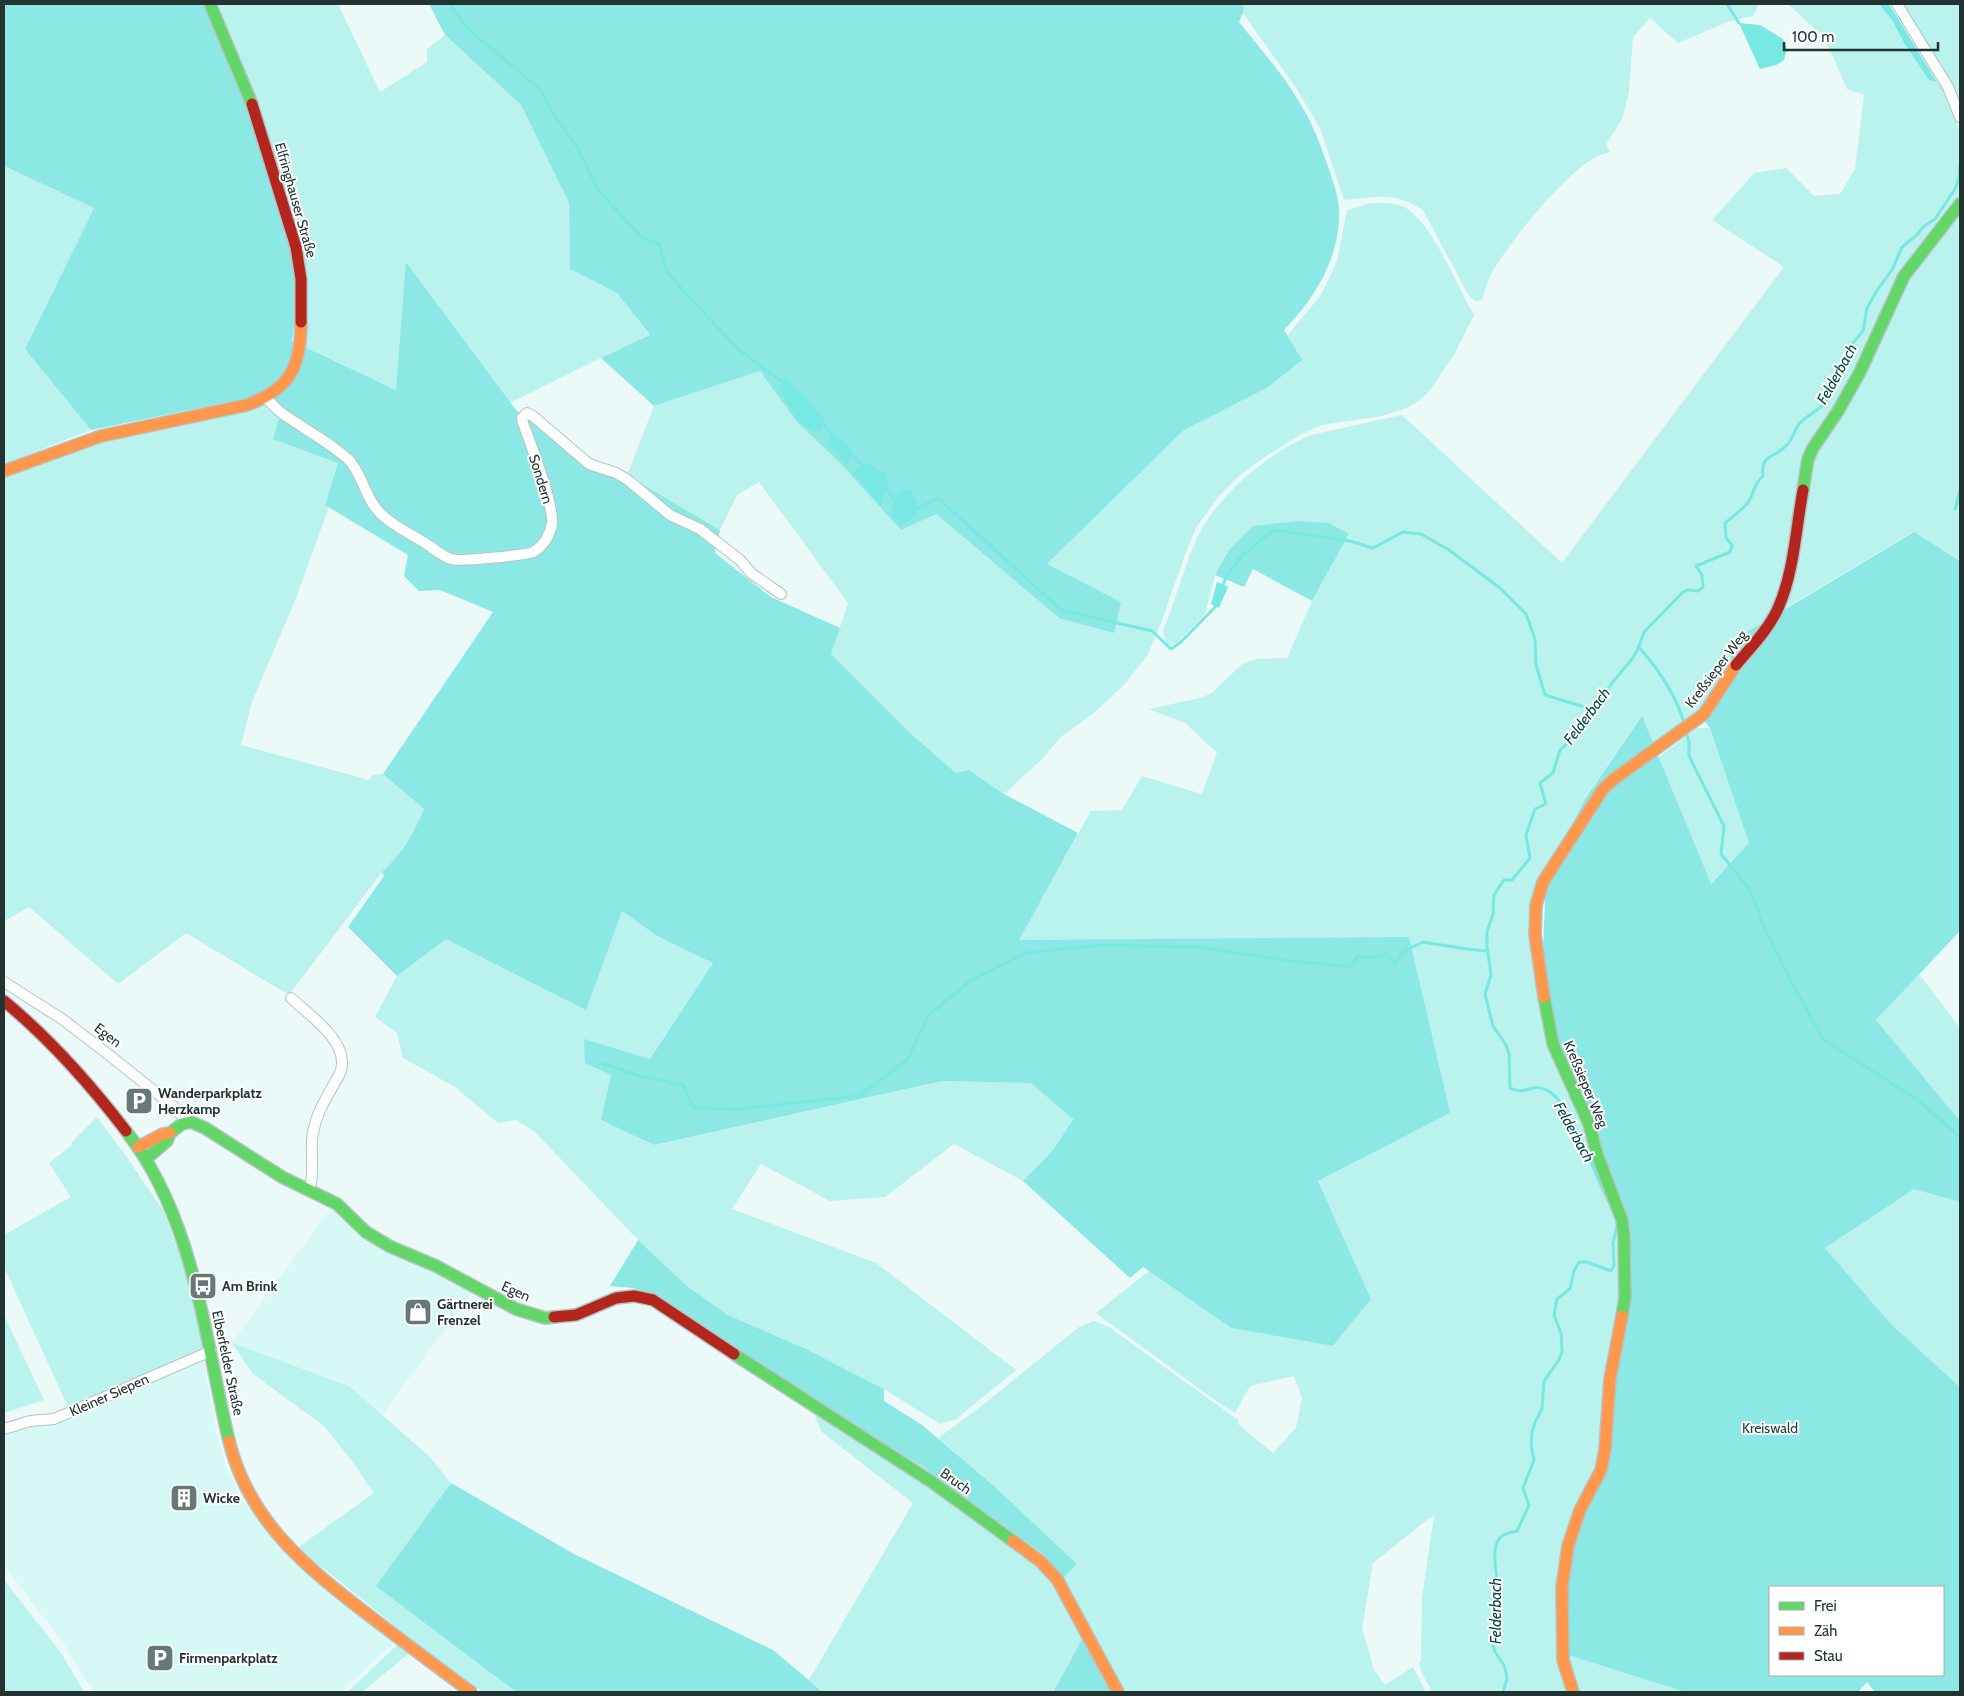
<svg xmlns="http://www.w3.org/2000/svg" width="1964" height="1696" font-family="Cabin,sans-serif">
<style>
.built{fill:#d6f9f6}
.green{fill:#baf2ee}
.forest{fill:#8ce8e5;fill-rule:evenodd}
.water{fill:#78e8e2}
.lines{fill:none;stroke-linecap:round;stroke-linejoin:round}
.stream{stroke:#78e8e2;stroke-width:3}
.street-casing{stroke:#b6c4c3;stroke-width:12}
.fast-casing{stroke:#b6c4c3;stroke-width:14}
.slow-casing{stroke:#b6c4c3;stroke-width:14}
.jam-casing{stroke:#b6c4c3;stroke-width:14}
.street{stroke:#fcfefe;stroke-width:10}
.fast{stroke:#63d668;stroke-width:11}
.slow{stroke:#ff974d;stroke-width:11}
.jam{stroke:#b3261e;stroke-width:11}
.labels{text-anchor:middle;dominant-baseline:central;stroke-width:4;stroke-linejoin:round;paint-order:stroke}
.street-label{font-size:14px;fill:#223332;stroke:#fff}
.poi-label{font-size:14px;font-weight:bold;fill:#223332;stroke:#fff;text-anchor:start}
.park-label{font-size:14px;fill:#233c3a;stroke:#fff}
.water-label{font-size:15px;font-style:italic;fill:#004644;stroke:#fff}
</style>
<rect width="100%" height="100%" fill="#ebf9f8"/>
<g class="built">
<polygon points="332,1207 428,1269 473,1291 382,1415 349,1386 232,1343"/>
<polygon points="203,1357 216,1431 226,1467 242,1500 288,1551 398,1639 340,1692 96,1692 84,1678 67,1648 9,1572 4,1561 4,1433 46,1423"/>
</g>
<g class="green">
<polygon points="214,4 338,4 380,92 427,62 427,49 445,35 521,105 569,203 570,269 617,293 650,336 601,358 510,403 407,263 396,390 303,346 308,311 308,279 303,246 262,116"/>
<path d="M1244,4H1759L1753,16L1730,21L1678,43L1650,18L1633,37L1629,92L1622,120L1606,144L1610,152C1604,154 1597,155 1592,159C1561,179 1510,241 1491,274C1487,282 1485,291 1482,299L1476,302L1469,296L1423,210C1393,191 1377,197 1344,200L1320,128L1296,88L1243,13Z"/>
<path d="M1788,4H1879L1892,20L1904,43L1929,80L1943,84L1960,131V194L1957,203L1927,240L1859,371L1816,434L1775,608L1701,713L1655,748L1641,717L1584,799L1546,876L1532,916L1585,1123L1620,1219L1621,1310L1598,1468L1559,1572L1571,1692H1432L1422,1673L1419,1663L1421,1661L1422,1598L1434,1516L1428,1519L1373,1563L1362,1628L1374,1670L1385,1685L1413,1667L1426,1692H1123L1063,1578L1077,1564L993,1485L938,1438L979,1408L1079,1327L1094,1321L1109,1327L1238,1420L1239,1425L1273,1453L1296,1428L1302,1398L1294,1376L1250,1386L1235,1413L1213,1399L1096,1313L1149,1271L1231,1328L1333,1346L1371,1299L1318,1181L1450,1113L1224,939L1018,940L1091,811L1122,810L1142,776L1202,794L1217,753L1185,723L1149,709L1200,698L1212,693L1242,664L1256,659L1287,658L1312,601L1349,535L1215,575L1205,614L1177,643L1169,645L1165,640L1163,631C1175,603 1182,573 1194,545C1212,500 1267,453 1311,435L1402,415L1562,563L1784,267L1712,220L1754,173L1786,168L1814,196L1840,194L1855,169L1864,95L1847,89L1835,61L1823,37Z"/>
<polygon points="1899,4 1960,4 1960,112"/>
<polygon points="4,166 94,208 25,349 91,430 4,464"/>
<path d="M1371,203C1380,203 1392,202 1402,206C1431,218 1457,287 1474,315L1455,353L1430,390L1420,400L1406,408L1382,416L1322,425L1301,434L1263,458L1240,475L1218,497L1196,528L1185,555L1161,623L1148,654L1124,685L1094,713L1062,736L1041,760L1004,794L969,770L956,773L909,732L831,654L848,603L759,482L737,495L720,530L627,475L654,406L760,371L796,421L843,466L936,514L1059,618L1121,602L1047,564L1184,430L1267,388L1301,360L1287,336L1321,295L1337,261L1347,210Z"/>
<polygon points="1960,208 1960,561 1913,532 1784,609 1806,475 1898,291"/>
<polygon points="266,400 280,414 273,439 339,463 325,504 329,507 296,598 252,702 241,745 369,780 372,775 383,774 424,809 410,840 401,854 382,872 289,995 186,933 118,984 29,907 4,921 4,478 77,449"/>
<polygon points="1697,728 1710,728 1750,843 1710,884 1659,757"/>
<polygon points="622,911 657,936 713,963 650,1059 584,1040 611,1075 601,1120 654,1145 942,1081 1032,1083 1073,1118 1053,1150 1023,1181 954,1144 885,1197 830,1201 761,1164 732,1209 876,1263 1016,1370 956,1419 940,1424 884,1389 806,1349 728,1315 687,1286 638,1240 534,1131 516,1120 498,1123 455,1087 403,1058 397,1033 375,1017 397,976 446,939"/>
<polygon points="1919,974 1960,1028 1960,1121 1876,1020"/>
<polygon points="97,1117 128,1159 164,1212 186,1272 205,1349 69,1409 4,1267 4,1235 71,1197 49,1163 72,1145 71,1143"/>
<polygon points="1914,1188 1960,1202 1960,1387 1891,1324 1825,1248"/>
<polygon points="4,1315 44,1400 4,1413"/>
<polygon points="232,1343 349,1386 429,1456 451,1483 377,1586 516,1692 483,1692 431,1655 327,1571 296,1549 374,1493 352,1461 324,1426 253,1374"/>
<polygon points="814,1414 958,1505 1050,1576 1084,1636 1053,1692 824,1692 809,1680 913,1503 822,1432"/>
<polygon points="4,1580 61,1653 84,1692 4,1692"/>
<polygon points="400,1642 412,1651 362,1692 348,1692"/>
<polygon points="1568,1655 1685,1692 1577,1692"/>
</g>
<g class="forest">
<path d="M4,4H207L247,102L293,249L296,313L292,341L396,390L406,262L516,410L587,466L627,475L720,530L715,553L771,597L840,628L831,654L909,732L956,773L969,770L1004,794L1078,833L1019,940L1409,937L1450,1113L1318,1181L1371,1299L1333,1346L1231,1328L1143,1267L1130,1278L1023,1181L1053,1150L1073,1119L1031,1083L942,1081L654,1145L601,1120L611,1075L585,1063L584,1039L650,1059L713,963L657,936L622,911L586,1010L446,939L397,976L348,927L384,876L382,872C406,849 411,838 424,809L383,774L493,612L440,590L419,591L404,576L408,555L325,505L338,463L273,439L281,411L263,395L91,430L25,349L94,208L4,166Z"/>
<path d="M429,4H1244L1243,13L1239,22C1257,45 1277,67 1293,92C1308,114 1319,139 1327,164C1332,178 1338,194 1339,208C1341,256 1316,297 1284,330L1302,360L1267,388L1184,430L1047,564L1121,602L1114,633L1059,618L936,514L901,530L843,466L796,421L760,371L654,406L601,358L650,335L617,293L570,269L569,203L521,105L445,35Z"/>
<polygon points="1298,521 1329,523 1349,534 1312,601 1253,569 1244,587 1215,575 1229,550 1253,526"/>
<path d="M1914,532L1960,561V931L1876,1020L1960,1121V1202L1914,1189L1825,1248L1891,1324L1960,1387V1692H1875L1867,1682L1858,1692H1685L1568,1655L1564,1588L1570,1544L1606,1464L1628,1243L1554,1043L1542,975L1546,876L1584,800L1642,716L1711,884L1749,843L1710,728L1704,720L1725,677L1737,638ZM1770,1587H1943V1675H1770Z"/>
<polygon points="638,1240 687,1286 728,1315 806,1349 884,1389 884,1401 922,1425 993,1485 1077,1564 1063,1578 1044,1555 923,1467 858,1428 665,1303 634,1288 610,1286"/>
<polygon points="451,1483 574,1554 773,1650 823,1692 516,1692 376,1586"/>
<polygon points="1084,1636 1115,1692 1053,1692"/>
</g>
<g class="water">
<polygon points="1879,4 1889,4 1937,82 1929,80 1904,43 1892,20"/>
<polygon points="1739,23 1760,25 1783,39 1787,49 1784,60 1776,65 1760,69"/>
<polygon points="785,378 801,392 824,418 821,431 812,432 796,418 779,389"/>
<polygon points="831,437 839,438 851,449 849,463 846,464 828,443"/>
<polygon points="868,463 886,474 888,483 881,506 853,473 858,468"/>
<path d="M910,489L917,503L916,517L899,525C888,511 891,503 901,490Z"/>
<polygon points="1217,582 1228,587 1219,608 1211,604"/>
</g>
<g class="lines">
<g class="stream">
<polyline points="450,4 467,28 540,89 552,112 577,147 598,190 642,238 660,244 665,269 689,297 738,349 786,385"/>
<polyline points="1727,4 1739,23"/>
<polyline points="821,422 837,440"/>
<polyline points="848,451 865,468"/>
<polyline points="885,489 896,500"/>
<polyline points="1955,509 1960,491"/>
<polyline points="914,510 938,498 1061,610 1152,631 1171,649 1181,642 1216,606 1217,603"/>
<path d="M1222,587C1231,561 1253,546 1274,530L1350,541L1373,548L1403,532L1421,534L1449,550L1500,588L1526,614L1535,639L1536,665L1545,695L1591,709"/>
<path d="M1639,647C1659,670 1677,696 1685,726"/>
<polyline points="1686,732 1689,742 1689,756 1724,826 1721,854 1750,890 1765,929 1793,985 1823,1039 1919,1101 1960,1137"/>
<polyline points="602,1063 636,1075 683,1085 694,1108 740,1109 859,1096 908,1059 928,1016 970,981 1025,953 1101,945 1195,947 1292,961 1351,967 1358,956 1367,958 1387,954 1395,964 1404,951 1423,942 1467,949 1487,951"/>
<path d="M1611,1205C1594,1179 1573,1099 1544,1089C1535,1085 1529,1090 1521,1091C1518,1091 1513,1089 1510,1088L1509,1054L1506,1045L1493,1026L1485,994L1491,975L1487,946V932L1493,914L1494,895L1504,880H1512L1530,858L1526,835L1535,809L1546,804L1540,783L1553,773L1560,750L1578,733L1591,709L1605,694L1612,683L1632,659L1638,649L1644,632L1683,592L1688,590L1698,591L1703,587L1702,575L1696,566L1730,552L1732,545L1726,538L1725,523C1733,516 1743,510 1749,501C1755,491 1753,485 1763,476C1760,454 1775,458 1787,445C1793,439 1794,430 1799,424C1806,416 1816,412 1824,404L1853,350L1852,344L1863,331L1867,308L1876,292L1893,268L1902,247L1917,235L1923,227L1935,219L1955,189L1959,178L1960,163"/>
<path d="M1503,1692L1507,1679L1506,1673L1504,1665L1495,1652L1493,1645V1600L1499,1591C1497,1578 1489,1545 1502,1536C1506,1533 1512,1532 1517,1531L1529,1505L1523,1488L1534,1460L1531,1446L1532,1433L1535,1422L1542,1409L1544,1381L1559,1360L1562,1352L1561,1333L1554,1315L1557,1299L1570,1289L1574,1271L1579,1262H1587L1611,1271L1614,1265L1613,1243L1617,1227"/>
</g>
<defs>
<g id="street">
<polyline points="1897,4 1948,87 1960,117"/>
<path d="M266,398C271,403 277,410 283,414C304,429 328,441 348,459C363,474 365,499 381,514C393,526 411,534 425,543C433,548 442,556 451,559C457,562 527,555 533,552C543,547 550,535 552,524C554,504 531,445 523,423L522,418L527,413L533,416L589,464L616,473L628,480L670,515L700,529L740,560L751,573L781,594"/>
<polyline points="4,982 62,1019 104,1051 174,1107 187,1121"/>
<path d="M291,998C309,1015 349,1041 341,1070C340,1075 336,1080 334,1084C325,1100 316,1114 313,1133C309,1152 316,1172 309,1190"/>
<polyline points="4,1429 30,1421 54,1419 211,1351"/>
</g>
<g id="fast">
<polyline points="210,4 252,104"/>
<polyline points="1803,490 1808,459 1813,448 1838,411 1860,372 1904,276 1960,204"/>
<polyline points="1544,997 1553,1044 1589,1124 1597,1154 1622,1220 1624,1236 1625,1297 1622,1316"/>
<path d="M126,1131C195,1219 204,1336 229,1441"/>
<polyline points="146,1159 167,1141 170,1133 182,1124 191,1122 205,1128 282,1177 337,1204 366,1232 389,1246 436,1266 516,1309 545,1318 554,1317"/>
<polyline points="734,1354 932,1482 1013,1541"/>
</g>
<g id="slow">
<path d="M4,471L101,436L247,405C290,389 301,367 301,322"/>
<polyline points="1544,997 1535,935 1536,905 1543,882 1603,789 1614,779 1704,714 1736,665"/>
<polyline points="138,1147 163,1134 170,1133"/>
<path d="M229,1441C249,1522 307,1568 371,1617C404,1642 437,1667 471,1692"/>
<polyline points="1013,1541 1040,1561 1057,1579 1118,1692"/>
<polyline points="1573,1692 1563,1660 1562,1587 1568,1546 1580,1510 1601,1470 1605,1450 1610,1379 1622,1316"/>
</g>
<g id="jam">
<polyline points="252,104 296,247 301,279 301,322"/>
<path d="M1736,665C1751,647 1770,628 1779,606C1794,571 1796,528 1803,490"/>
<path d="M4,1001C50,1039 90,1084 126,1131"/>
<polyline points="554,1317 576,1315 616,1298 634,1296 653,1300 734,1354"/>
</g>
</defs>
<use href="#street" class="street-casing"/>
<use href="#fast" class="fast-casing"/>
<use href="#slow" class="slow-casing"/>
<use href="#jam" class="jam-casing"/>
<use href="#street" class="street"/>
<use href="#fast" class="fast"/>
<use href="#slow" class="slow"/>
<use href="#jam" class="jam"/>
</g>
<defs>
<symbol id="parking-square" viewBox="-11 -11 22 22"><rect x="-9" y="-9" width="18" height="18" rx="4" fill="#687877" stroke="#fff"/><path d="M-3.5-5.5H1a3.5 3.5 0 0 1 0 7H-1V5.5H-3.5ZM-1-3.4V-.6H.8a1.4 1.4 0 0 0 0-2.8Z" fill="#fff"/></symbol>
<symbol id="bus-square" viewBox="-11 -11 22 22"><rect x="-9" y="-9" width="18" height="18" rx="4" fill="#687877" stroke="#fff"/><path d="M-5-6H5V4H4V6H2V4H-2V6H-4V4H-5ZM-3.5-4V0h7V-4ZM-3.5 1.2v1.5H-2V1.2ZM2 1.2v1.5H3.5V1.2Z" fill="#fff"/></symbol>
<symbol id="shop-square" viewBox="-11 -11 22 22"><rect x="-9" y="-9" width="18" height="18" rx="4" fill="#687877" stroke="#fff"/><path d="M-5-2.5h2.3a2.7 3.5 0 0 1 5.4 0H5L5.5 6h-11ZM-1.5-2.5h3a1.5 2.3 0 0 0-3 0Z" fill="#fff"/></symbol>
<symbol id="building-square" viewBox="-11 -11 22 22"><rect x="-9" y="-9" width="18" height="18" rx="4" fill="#687877" stroke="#fff"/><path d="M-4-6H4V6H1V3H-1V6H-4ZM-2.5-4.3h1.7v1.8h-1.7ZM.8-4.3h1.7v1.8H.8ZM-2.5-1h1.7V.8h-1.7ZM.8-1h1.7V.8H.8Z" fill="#fff"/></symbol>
</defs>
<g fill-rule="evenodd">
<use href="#parking-square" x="123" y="1085" width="32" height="32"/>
<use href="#bus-square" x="187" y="1270" width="32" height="32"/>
<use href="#shop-square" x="402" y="1296" width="32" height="32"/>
<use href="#building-square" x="168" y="1482" width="32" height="32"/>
<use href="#parking-square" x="144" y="1642" width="32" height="32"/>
</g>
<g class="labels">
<g class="street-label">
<text transform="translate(296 200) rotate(74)">Elfringhauser Straße</text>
<text transform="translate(541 479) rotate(73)">Sondern</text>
<text transform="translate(1716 669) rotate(-53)">Kreßsieper Weg</text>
<text transform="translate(108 1035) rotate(38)">Egen</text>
<text transform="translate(1586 1084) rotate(67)">Kreßsieper Weg</text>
<text transform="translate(516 1291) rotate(24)">Egen</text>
<text transform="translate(228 1363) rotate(78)">Elberfelder Straße</text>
<text transform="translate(109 1395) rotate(-24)">Kleiner Siepen</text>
<text transform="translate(956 1481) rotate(35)">Bruch</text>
</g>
<g class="poi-label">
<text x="158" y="1093">Wanderparkplatz<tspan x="158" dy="16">Herzkamp</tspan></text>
<text x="222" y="1286">Am Brink</text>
<text x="437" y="1304">Gärtnerei<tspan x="437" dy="16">Frenzel</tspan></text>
<text x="203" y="1498">Wicke</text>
<text x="179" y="1658">Firmenparkplatz</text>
</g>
<g class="park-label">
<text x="1770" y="1428">Kreiswald</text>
</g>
<g class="water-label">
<text transform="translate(1837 374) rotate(-61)">Felderbach</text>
<text transform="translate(1587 716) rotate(-53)">Felderbach</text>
<text transform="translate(1574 1132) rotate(61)">Felderbach</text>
<text transform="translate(1496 1611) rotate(-90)">Felderbach</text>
</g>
</g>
<rect width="1964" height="1696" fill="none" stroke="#223332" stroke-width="10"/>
<rect x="1769" y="1586" width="175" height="90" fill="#ffffff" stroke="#a7adad"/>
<rect x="1779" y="1602" width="25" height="8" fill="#63d668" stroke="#a7adad"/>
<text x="1814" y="1611" font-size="15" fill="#223332">Frei</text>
<rect x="1779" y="1627" width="25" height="8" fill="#ff974d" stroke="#a7adad"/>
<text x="1814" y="1636" font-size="15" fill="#223332">Zäh</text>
<rect x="1779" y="1652" width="25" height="8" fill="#b3261e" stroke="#a7adad"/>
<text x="1814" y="1661" font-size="15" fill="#223332">Stau</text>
<path d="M1784 42v8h154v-8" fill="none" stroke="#223332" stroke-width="2.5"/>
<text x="1792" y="42" font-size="15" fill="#223332" stroke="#ffffff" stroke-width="4" paint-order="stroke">100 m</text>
</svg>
